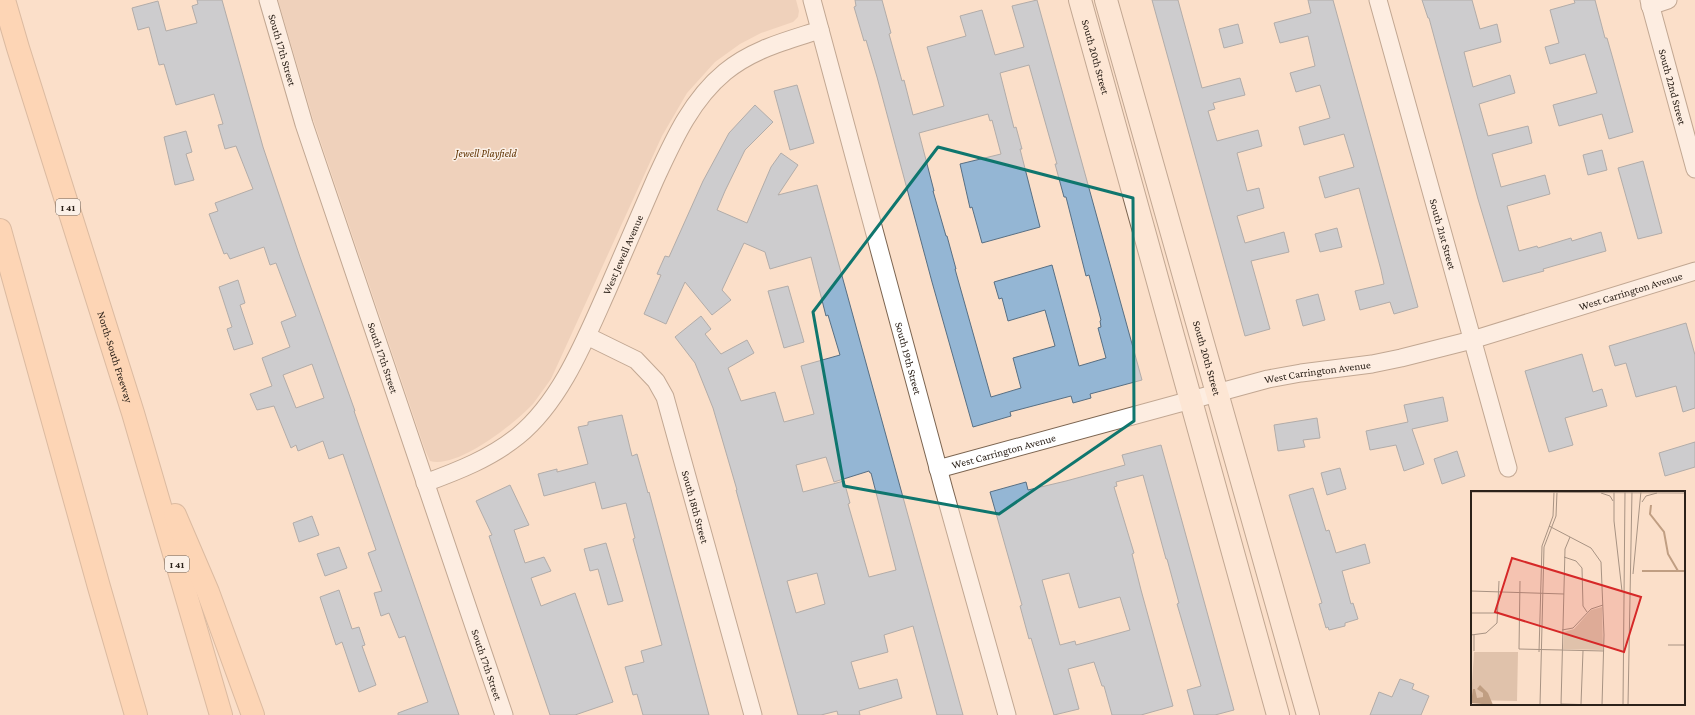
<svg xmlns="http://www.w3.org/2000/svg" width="1695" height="715" font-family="'Crimson Pro',serif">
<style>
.green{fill:#e0c2ab}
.building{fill:#94b6d4;stroke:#586f83;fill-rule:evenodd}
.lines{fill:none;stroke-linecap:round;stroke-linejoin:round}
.street-casing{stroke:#7c6551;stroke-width:19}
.secondary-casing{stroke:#7c6551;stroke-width:24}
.highway-casing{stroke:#b48f70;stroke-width:24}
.street{stroke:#fff;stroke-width:17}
.secondary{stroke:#ffefe2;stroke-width:22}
.highway{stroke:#fec99e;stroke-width:22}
.marked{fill:none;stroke:#0f766e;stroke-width:3;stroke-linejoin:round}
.labels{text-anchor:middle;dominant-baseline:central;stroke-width:3;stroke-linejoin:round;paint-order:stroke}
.shield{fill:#fbf0e7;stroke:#6a6058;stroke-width:1}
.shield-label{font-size:10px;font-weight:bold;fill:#2c221a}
.street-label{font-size:11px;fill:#2c221a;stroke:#fbf0e7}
.park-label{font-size:11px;font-style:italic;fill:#5f3200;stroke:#fbf0e7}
.inset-river{fill:none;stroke:#c09e82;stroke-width:2}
.inset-road{fill:none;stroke:#a89383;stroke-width:1}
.view{fill:#d62828;fill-opacity:0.15;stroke:#d62828;stroke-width:2}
.inset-edge{fill:none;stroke:#2c221a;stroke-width:2}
</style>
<rect width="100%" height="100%" fill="#fbdfc9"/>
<path class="green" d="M278,0H796L799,11L798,17L793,22L761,33L740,44L715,62L687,93L662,136L551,379C545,387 539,396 533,404C514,424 458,469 430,461L425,450L313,119Z"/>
<g class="building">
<path d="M197,0H222L263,147L300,257L355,411H354L459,715H398V713L428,702L405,636L399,638L389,613L381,616L374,593L382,591L368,553L376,550L343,454L329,459L323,441L298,451L296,445L291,448L274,406L257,410L250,394L272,386L262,358L290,347L281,322L296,316L276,263L270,265L264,247L230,259L227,253L224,254L209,214L218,211L215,203L253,189L236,146L225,149L218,125L223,124L214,94L176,105L164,64L159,65L149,27L138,30L132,8L158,1L166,31L197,23L192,6L198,4ZM312,364L324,398L296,408L283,375Z"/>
<path d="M855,0H882L891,33L889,34L902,81L904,80L913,115L944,106L927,47L966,36L960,16L982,10L995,55L1024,47L1012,6L1037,0L1142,380L1090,394L1091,398L1073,403L1071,396L1010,412L1011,416L973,427L932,282L877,77L866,40L864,41L854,7L856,6ZM1029,65L1057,164H1055L1064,197H1066L1086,276L1089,275L1101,320L1100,321L1101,327L1098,328L1106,358L1079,366L1052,265L994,282L999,299L1002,298L1008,321L1045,310L1055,346L1013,358L1021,388L991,397L955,269H956L947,236H946L933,191H934L919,133L988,114L990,121L992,120L1001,154L960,164L970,208L972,207L982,243L1040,227L1020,149H1022L1016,127L1014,128L1000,73Z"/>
<polygon points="1152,0 1178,0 1202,88 1240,78 1245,95 1213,103 1215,109 1208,111 1217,141 1258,130 1262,146 1237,153 1247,191 1259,188 1264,208 1237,216 1245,243 1284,232 1289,252 1251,261 1270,329 1245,336"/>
<polygon points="1308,0 1333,0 1418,307 1394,314 1390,302 1360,310 1355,291 1384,284 1381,270 1359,188 1325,198 1319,177 1354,167 1344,134 1304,145 1299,127 1330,118 1320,85 1296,92 1290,73 1315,66 1308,36 1280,43 1274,23 1311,13"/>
<polygon points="1422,0 1472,0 1480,29 1497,24 1501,42 1464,52 1473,87 1510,75 1515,93 1479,104 1488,136 1528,126 1532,143 1492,154 1501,187 1545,175 1550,194 1507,206 1519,251 1537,246 1538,248 1571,238 1572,241 1601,232 1606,251 1543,269 1544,271 1503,282 1478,199 1429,18 1428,18"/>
<polygon points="1574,0 1595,0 1605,38 1607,38 1613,59 1633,132 1609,139 1602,114 1559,126 1553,105 1597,93 1585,54 1550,64 1545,47 1559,43 1550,10 1575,3"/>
<polygon points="1238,24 1243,43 1224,48 1219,29"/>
<polygon points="797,85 814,143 790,150 774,91"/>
<path d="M755,105L773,122L745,150L725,191L717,210L747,223L771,167L781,153L798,165L778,195L817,185L963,715H937L913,626L884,635L888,652L851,662L859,689L897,679L902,698L859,711L860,715H838L837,711L821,715H798L736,490H737L713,408L695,363L675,337L701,316L711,329L705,334L721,354L747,340L754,353L728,368L741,401L775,392L784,422L814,414L801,366L840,355L828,315L826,316L811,257L770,269L765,252L744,243L722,290L731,300L712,315L685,282L666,324L644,314L661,275L657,274L665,256L669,257L703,181L729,133ZM826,457L834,482L869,471L870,473H871L896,570L869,577L848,504L850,503L844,481L803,492L796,465ZM817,573L825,604L796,613L787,581Z"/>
<polygon points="186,131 192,152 186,154 194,180 175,185 164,137"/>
<polygon points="1602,150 1607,170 1588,175 1583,155"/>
<polygon points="1643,161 1662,233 1638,239 1618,168"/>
<polygon points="1337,228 1342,247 1320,252 1315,234"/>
<polygon points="238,280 245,303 240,305 253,344 234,350 227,329 232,327 219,287"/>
<polygon points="788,286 804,342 784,348 768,291"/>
<polygon points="1318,294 1325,320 1303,326 1296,300"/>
<polygon points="1686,323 1695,355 1695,408 1683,412 1676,386 1636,397 1626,363 1615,366 1609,346"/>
<polygon points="1582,354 1593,392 1602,389 1607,406 1565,418 1573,445 1549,452 1525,371"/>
<polygon points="1443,397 1448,421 1412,429 1424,464 1404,471 1396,445 1370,450 1366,431 1408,422 1404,405"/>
<polygon points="622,415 632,456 637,454 648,493 649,492 709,715 643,715 637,694 633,695 625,667 644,662 641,651 662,645 633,539 635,538 626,503 602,509 595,482 544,496 538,474 557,469 557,472 588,464 578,427 588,425 588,422"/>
<polygon points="1317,418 1320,438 1303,440 1305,447 1278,451 1274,425"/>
<polygon points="1695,442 1695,467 1665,476 1659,453"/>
<path d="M1161,445L1234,710L1215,715H1194L1187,690L1201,686L1177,604L1179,603L1167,559H1166L1143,475L1116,482L1117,486L1114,487L1134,553L1132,554L1141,590L1173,706L1141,715H1112L1104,686H1102L1094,662L1068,669L1079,709L1054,715L1031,638L1029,639L1020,606L1022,605L990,492L1026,482L1028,490L1066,481L1125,465L1122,455ZM1069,573L1079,608L1120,597L1130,630L1076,645L1075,641L1060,645L1042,580Z"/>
<polygon points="1457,451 1465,476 1442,484 1434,459"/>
<polygon points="1340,468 1346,489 1327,495 1321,473"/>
<polygon points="510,485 529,525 514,530 525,563 544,557 551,571 531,578 541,606 575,593 613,702 575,715 550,715 489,536 492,535 476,501"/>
<polygon points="1313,488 1326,531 1329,530 1336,553 1365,544 1370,563 1342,571 1351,604 1353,603 1358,619 1345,623 1345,626 1329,630 1328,627 1326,628 1319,604 1322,603 1289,495"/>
<polygon points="312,516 319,535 299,542 293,523"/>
<polygon points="606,543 623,601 608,605 598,569 590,571 584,549"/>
<polygon points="339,547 347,568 325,576 317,554"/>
<polygon points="339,590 352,629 359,627 365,645 362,646 376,685 359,692 342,642 336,645 320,597"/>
<polygon points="1400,679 1414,684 1412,689 1429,696 1421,715 1370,715 1379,692 1392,697"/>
</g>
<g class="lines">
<defs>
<g id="street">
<path id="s1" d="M268,0L304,124L504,715"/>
<path id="s2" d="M812,0L944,490L1007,715"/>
<path id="s3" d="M1378,0L1508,468"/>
<path id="s4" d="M1649,0L1695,169"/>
<polyline points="1650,6 1668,0"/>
<path id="s5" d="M587,336L636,360L656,381L665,397L753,715"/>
<path id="s6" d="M938,469L1268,379L1301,373L1372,364L1401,358L1472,340L1695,271"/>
<path id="s7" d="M425,483C458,471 491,458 518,436C561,401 585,340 607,291C623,254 639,217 655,180C673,141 691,100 725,72C753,49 786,41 820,30"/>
</g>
<g id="secondary">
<path id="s8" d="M1080,0L1278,715"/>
<path id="s9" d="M1106,0L1308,715"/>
</g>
<g id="highway">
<path id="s10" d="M4,0L18,48L133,413L221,715"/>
<polyline points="0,230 99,587 136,715"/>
<polyline points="175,515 208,592 253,715"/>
</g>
</defs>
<use href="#street" class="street-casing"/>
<use href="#secondary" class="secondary-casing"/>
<use href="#highway" class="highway-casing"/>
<use href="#street" class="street"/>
<use href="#secondary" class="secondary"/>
<use href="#highway" class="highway"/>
</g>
<path d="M0 0H1695V715H0ZM938,147L1133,198L1134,421L999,514L844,486L813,312Z" fill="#fbdfc9" fill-opacity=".55" fill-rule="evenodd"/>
<path class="marked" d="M938,147L1133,198L1134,421L999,514L844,486L813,312Z"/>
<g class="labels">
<g class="shield">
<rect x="56" y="199" width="24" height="16" rx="3"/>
<rect x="165" y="556" width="24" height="16" rx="3"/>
</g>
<g class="shield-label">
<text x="68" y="207">I 41</text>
<text x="177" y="564">I 41</text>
</g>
<g class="street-label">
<text stroke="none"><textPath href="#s1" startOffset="52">South 17th Street</textPath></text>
<text stroke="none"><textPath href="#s8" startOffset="59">South 20th Street</textPath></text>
<text stroke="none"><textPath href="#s4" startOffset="90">South 22nd Street</textPath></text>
<text stroke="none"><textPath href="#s3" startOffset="243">South 21st Street</textPath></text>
<text stroke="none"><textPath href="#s7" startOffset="316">West Jewell Avenue</textPath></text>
<text stroke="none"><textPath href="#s6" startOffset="716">West Carrington Avenue</textPath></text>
<text stroke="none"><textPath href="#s10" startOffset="374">North-South Freeway</textPath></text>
<text stroke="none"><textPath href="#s1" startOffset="376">South 17th Street</textPath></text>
<text stroke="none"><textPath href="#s2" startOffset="371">South 19th Street</textPath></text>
<text stroke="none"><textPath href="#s9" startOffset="372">South 20th Street</textPath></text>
<text stroke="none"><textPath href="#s6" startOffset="392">West Carrington Avenue</textPath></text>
<text stroke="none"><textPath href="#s6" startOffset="68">West Carrington Avenue</textPath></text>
<text stroke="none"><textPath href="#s5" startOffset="216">South 18th Street</textPath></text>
<text stroke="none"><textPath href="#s1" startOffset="700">South 17th Street</textPath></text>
</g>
<g class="park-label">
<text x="486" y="153">Jewell Playfield</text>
</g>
</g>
<g transform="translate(1471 491)">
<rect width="214" height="214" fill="#fbdfc9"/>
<path d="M131,116L132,159L92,158L93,141L103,138L120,119ZM3,161H47L46,210L0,209Z" fill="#e0c2ab"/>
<path d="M9,194L17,202L22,214L0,212L2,198H4L6,207L12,206V202L6,198Z" fill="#c09e82"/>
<path class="inset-river" d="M180,14L179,23L193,41L197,63L207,80M171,80H214"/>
<path class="inset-road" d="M143,0V30L151,100M0,1L214,2M130,2L139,5L142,10M171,11L175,5L186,2M78,35L120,57L130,71L133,144L131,214M93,66L105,70L111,77L112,115L116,121M162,83L170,0M49,90L48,158L133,160M0,100L93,103M0,122H27M91,139L102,137L120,118L132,114M0,144L15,142L26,132L28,90M197,154H214M3,160V144M68,161L71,55L82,25L83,1M90,213L127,214M110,213L112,160M69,214L73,56L85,25L86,1M90,214L94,58L99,46M152,214L154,0M157,214L161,0"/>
<path class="view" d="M41,67L170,106L153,161L24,121Z"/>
<rect width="214" height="214" class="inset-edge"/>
</g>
</svg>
